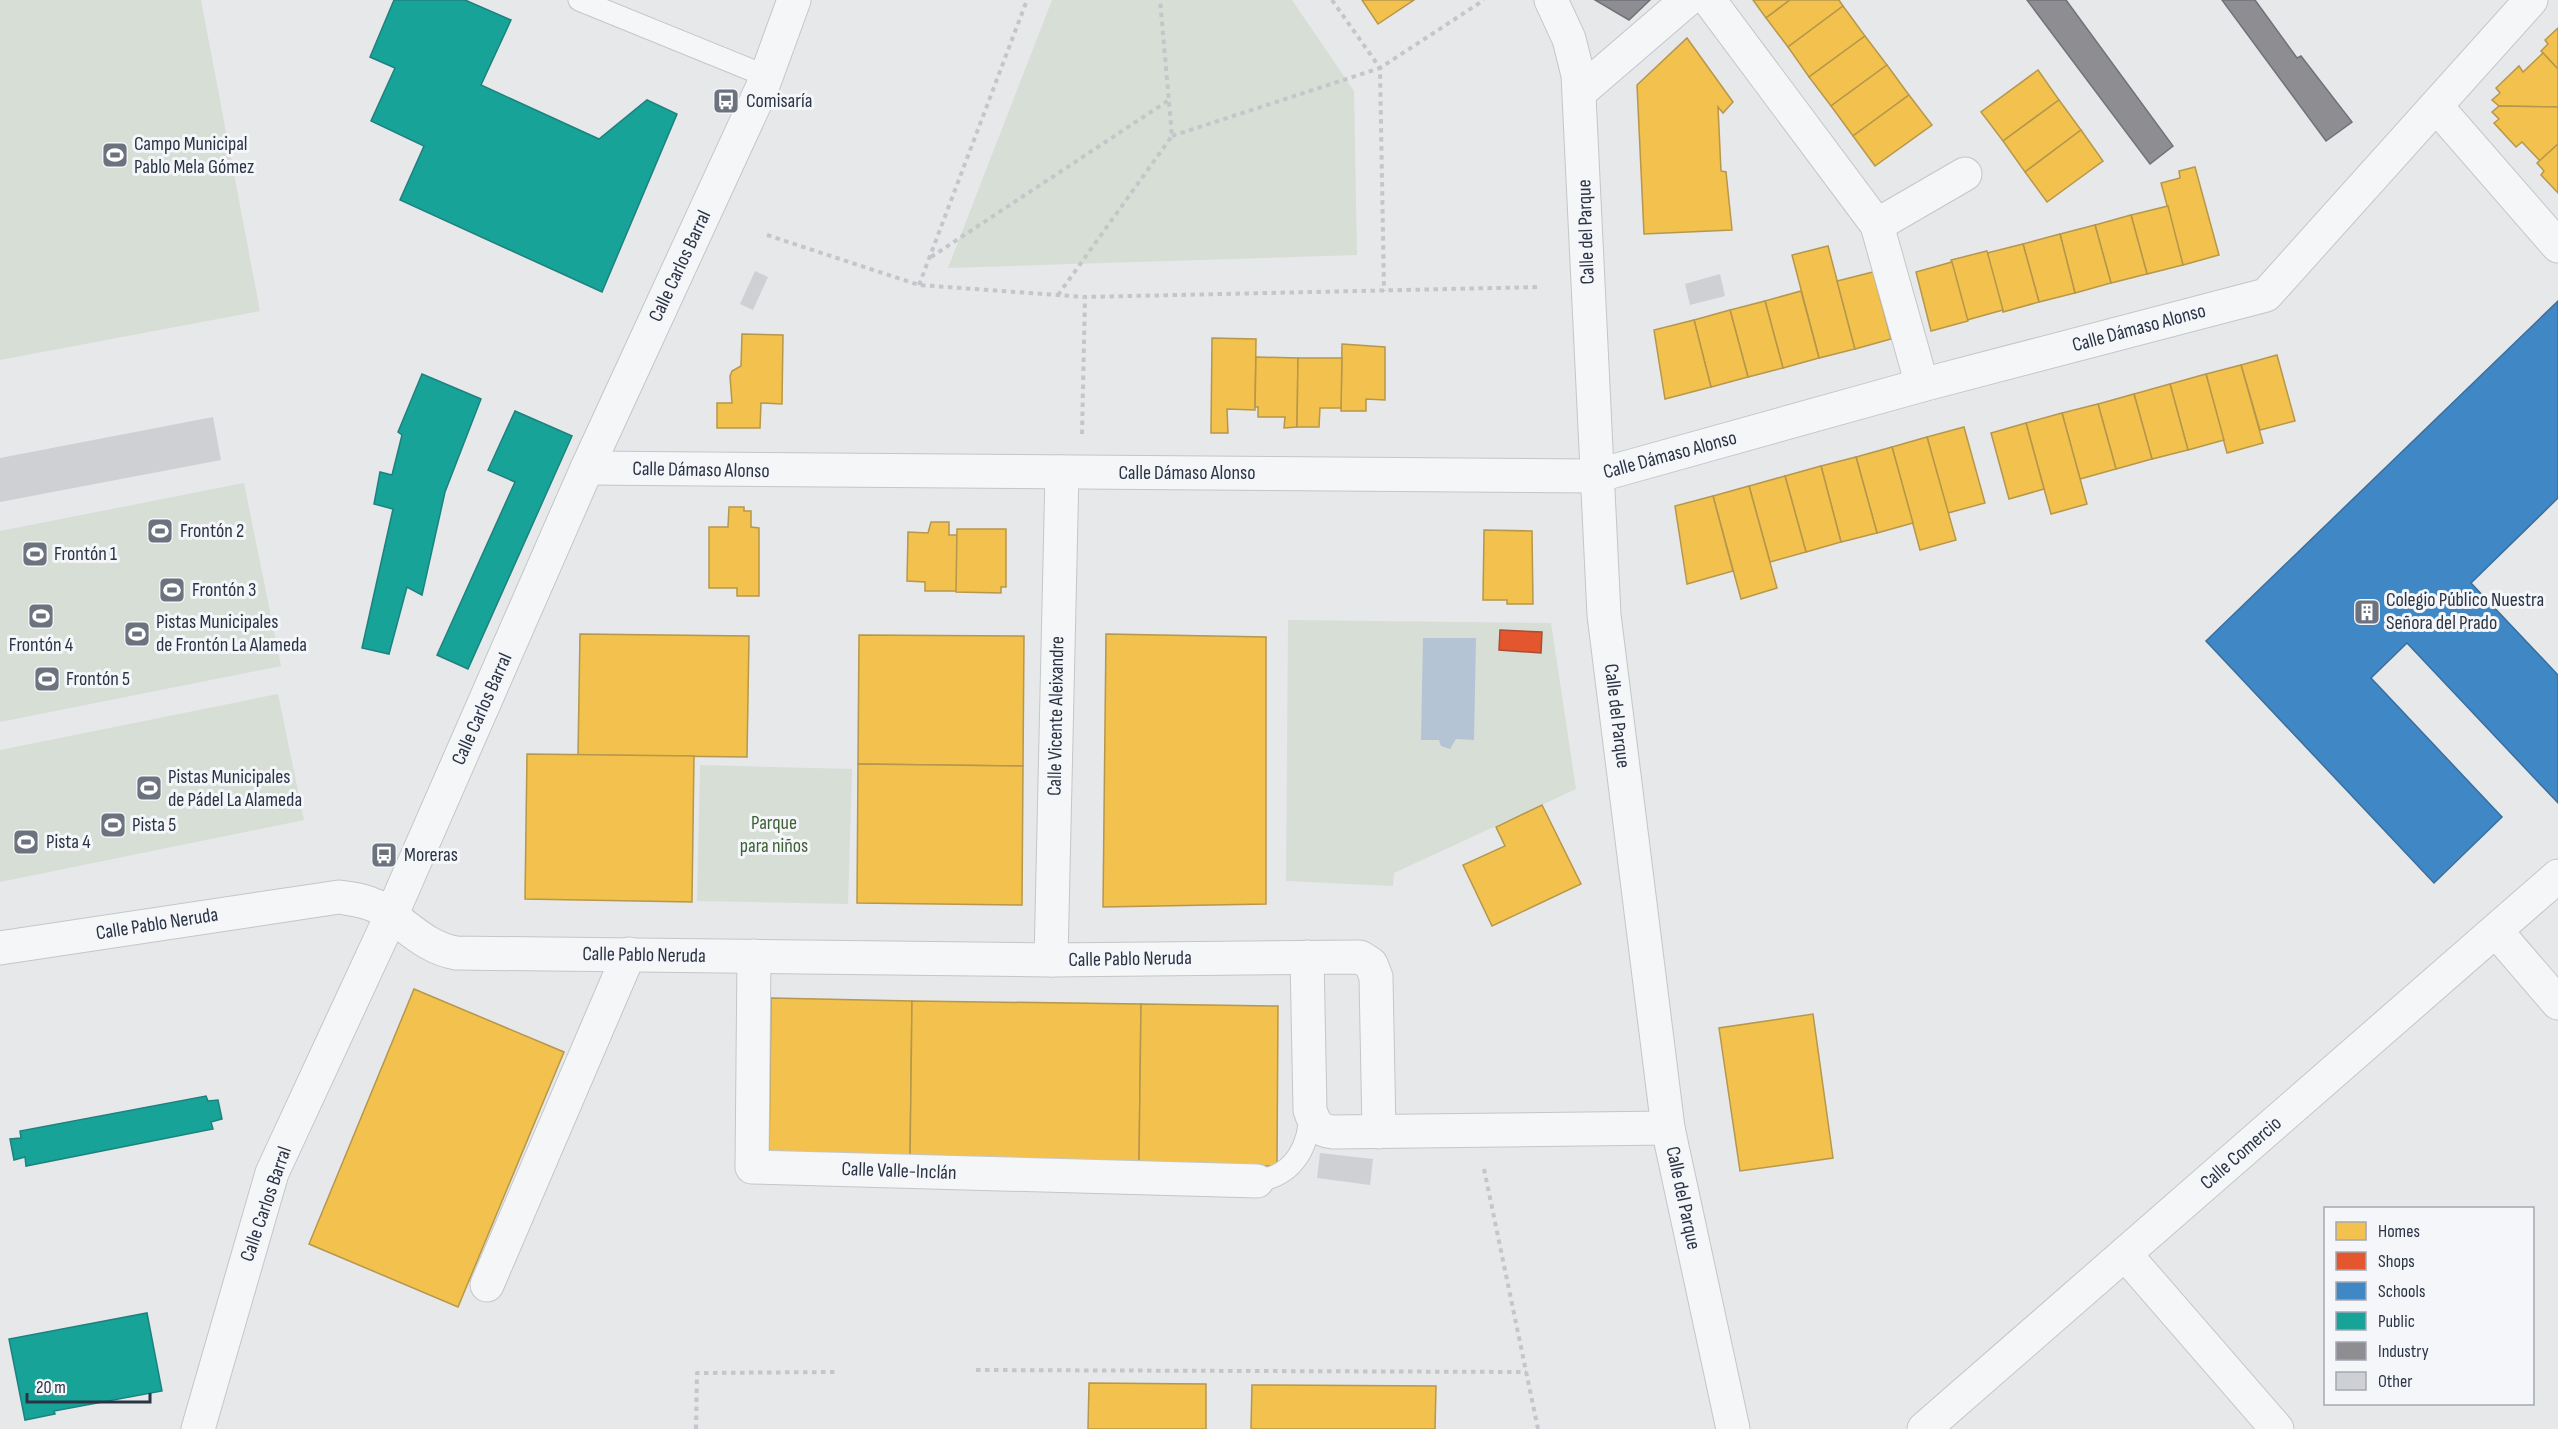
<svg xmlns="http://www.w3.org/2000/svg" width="2558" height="1429" font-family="'Sofia Sans Condensed',sans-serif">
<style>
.green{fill:#d6ded6}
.water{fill:#b4c4d5}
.homes{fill:#f2c14e;stroke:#b6974b;stroke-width:1.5}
.shops{fill:#e4572e;stroke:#ac4c35;stroke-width:1.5}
.schools{fill:#3f88c5;stroke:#396f9f;stroke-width:1.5}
.public{fill:#17a398;stroke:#1d827f;stroke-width:1.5}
.industry{fill:#8d8d92;stroke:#70727b;stroke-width:1.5}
.building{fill:#ced0d3}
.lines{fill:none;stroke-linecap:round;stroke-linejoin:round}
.service-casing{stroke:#c4c6c8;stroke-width:23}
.pedestrian-casing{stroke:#c4c6c8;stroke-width:35}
.minor-casing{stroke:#c4c6c8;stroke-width:35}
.path{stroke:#c5c6ca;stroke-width:4;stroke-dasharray:4.5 4.5;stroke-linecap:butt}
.service{stroke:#f5f6f7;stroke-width:21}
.pedestrian{stroke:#f5f6f7;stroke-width:33}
.minor{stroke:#f5f6f7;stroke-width:33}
.labels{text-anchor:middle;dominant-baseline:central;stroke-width:6;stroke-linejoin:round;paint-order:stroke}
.poi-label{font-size:20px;fill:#2b3445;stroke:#f4f6f9;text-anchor:start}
.street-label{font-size:20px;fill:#2b3445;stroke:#f4f6f9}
.park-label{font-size:20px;fill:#3f6138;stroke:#f4f6f9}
</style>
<rect width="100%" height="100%" fill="#e6e8ea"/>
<g class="green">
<polygon points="0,0 201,0 260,311 0,360"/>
<polygon points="1052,0 1292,0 1354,91 1357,255 948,268"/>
<polygon points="244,483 281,666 0,722 0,531"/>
<polygon points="1288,620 1551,623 1576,789 1394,873 1393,886 1286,881"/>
<polygon points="278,694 304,820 0,882 0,750"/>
<polygon points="700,765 852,769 848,904 697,901"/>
</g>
<polygon class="water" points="1423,638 1476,638 1474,740 1456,739 1450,749 1441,746 1439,740 1421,740"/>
<g class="homes">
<polygon points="1362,0 1414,0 1378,24"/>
<polygon points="1753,0 1790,0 1766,18"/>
<polygon points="1790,0 1839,0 1843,6 1788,47 1766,18"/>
<polygon points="1843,6 1865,36 1809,77 1788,47"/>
<polygon points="2558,28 2558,69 2541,51 2548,44 2545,40"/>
<polygon points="1865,36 1887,65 1831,106 1809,77"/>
<polygon points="1687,38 1733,102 1723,113 1718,107 1721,171 1726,172 1732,230 1644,234 1637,85"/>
<polygon points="2543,53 2558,69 2558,107 2499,106 2492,100 2500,93 2496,88 2519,66 2523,72"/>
<polygon points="1887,65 1909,95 1853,136 1831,106"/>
<polygon points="2038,70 2059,100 2003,141 1981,112"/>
<polygon points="1909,95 1932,125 1875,166 1853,136"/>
<polygon points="2059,100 2081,130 2025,172 2003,141"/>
<polygon points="2499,106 2558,107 2558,144 2540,161 2522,142 2516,147 2494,123 2499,119 2492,112"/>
<polygon points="2081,130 2103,161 2047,202 2025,172"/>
<polygon points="2558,144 2558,193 2541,175 2544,171 2537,163"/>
<polygon points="2195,167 2219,255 2183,265 2161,183 2180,178 2179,171"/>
<polygon points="2168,206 2183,265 2147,274 2131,215"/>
<polygon points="2131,215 2147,274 2111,283 2095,225"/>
<polygon points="2095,225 2111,283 2075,293 2060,234"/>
<polygon points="2060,234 2075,293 2039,302 2023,244"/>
<polygon points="2023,244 2039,302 2003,312 1987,253"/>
<polygon points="1828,246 1855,349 1819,358 1792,255"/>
<polygon points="1987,251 2003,310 1967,320 1951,260"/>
<polygon points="1952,262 1968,321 1931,331 1916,272"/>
<polygon points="1873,272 1891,339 1855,349 1837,281"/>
<polygon points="1801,291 1819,358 1783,368 1765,301"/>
<polygon points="1765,301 1783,368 1748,377 1730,310"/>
<polygon points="1730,310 1748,377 1711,387 1694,320"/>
<polygon points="1694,320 1711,387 1665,399 1654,330"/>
<polygon points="742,334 783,335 782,404 761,403 760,428 717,428 717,403 732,403 730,376 732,371 741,366"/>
<polygon points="1212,338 1256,339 1255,410 1227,409 1228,433 1211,433"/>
<polygon points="1342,344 1385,347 1385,400 1366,399 1366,411 1341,411"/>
<polygon points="2277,355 2295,421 2260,430 2241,365"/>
<polygon points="1256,357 1298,358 1297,427 1284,428 1285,417 1258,417 1258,407 1255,407"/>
<polygon points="1298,358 1342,358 1341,408 1320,408 1319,427 1297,427"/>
<polygon points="2241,365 2263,443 2227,453 2206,374"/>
<polygon points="2206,374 2224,440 2188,450 2170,384"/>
<polygon points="2170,384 2188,450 2152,459 2134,394"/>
<polygon points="2134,394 2152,459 2116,469 2098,404"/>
<polygon points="2098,404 2116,469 2080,479 2062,413"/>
<polygon points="2062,413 2087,504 2051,514 2026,423"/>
<polygon points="2026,423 2044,489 2009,499 1991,433"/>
<polygon points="1964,427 1985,503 1948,513 1927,437"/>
<polygon points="1927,437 1956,540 1920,550 1892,447"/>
<polygon points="1892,447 1913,523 1877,533 1856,457"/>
<polygon points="1856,457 1877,533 1841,542 1821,466"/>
<polygon points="1821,466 1841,542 1806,552 1785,476"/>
<polygon points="1785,476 1806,552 1770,562 1749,486"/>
<polygon points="1749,486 1777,588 1741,599 1713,496"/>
<polygon points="1713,496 1733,571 1687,584 1675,506"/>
<polygon points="729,507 744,507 744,511 751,511 751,527 759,528 759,596 737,596 737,588 709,588 709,527 728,527"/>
<polygon points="931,522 949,522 949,535 957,535 957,591 925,591 925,582 907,581 908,532 928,533"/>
<polygon points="957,529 1006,529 1006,587 1001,587 1001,593 956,592"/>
<polygon points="1484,530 1532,531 1533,604 1507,604 1507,600 1483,600"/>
<polygon points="580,634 749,636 747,757 578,755"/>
<polygon points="1106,634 1266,637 1266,904 1103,907"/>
<polygon points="859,635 1024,636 1023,766 858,764"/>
<polygon points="527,754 694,756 692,902 525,899"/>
<polygon points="858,764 1023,766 1022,905 857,903"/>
<polygon points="1542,805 1581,884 1492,926 1463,865 1505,846 1496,827"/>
<polygon points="414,989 564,1052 458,1307 309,1244"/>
<polygon points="771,998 912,1001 910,1161 769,1158"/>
<polygon points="912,1001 1141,1004 1139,1164 910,1161"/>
<polygon points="1141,1004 1278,1006 1277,1166 1139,1164"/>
<polygon points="1813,1014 1833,1158 1740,1171 1719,1028"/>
<polygon points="1089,1383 1206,1384 1206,1429 1088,1429"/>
<polygon points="1252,1385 1436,1386 1435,1429 1251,1429"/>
</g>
<polygon class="shops" points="1500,630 1542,632 1541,653 1499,650"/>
<polygon class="schools" points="2558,301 2558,498 2471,583 2558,675 2558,803 2407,643 2371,678 2502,817 2434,883 2206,641"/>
<g class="public">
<polygon points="394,0 465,0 511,20 481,85 599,139 647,100 677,114 602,292 400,200 424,146 371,121 395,68 370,57"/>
<polygon points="422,374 481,399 445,492 422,595 407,587 389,654 362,648 393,509 374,504 380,472 392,475 402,435 398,432"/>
<polygon points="515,411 572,436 468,669 437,655 515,482 488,470"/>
<polygon points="206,1096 208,1101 218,1100 222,1119 211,1122 213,1129 26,1166 25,1157 14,1160 10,1139 21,1138 20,1131"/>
<polygon points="147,1313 162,1391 54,1411 55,1414 25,1420 9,1339"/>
</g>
<g class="industry">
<polygon points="1595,0 1650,0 1629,20"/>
<polygon points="2027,0 2066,0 2173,146 2150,164"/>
<polygon points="2222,0 2255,0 2297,58 2301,56 2352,122 2326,141"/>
</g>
<g class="building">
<polygon points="755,271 768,277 753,310 740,304"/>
<polygon points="1720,274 1725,296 1690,305 1685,284"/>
<polygon points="213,417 221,460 0,502 0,458"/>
<polygon points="1320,1153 1373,1159 1370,1185 1317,1178"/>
</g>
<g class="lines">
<defs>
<g id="service">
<polyline points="579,0 766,76"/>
<path d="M1257,1181C1294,1176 1310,1146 1310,1110"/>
</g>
<g id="pedestrian">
<polyline points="754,956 752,1167 1257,1181"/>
<polyline points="487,1285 629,954"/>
</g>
<g id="minor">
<polyline points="1551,0 1569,39 1578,75 1604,615 1668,1128 1733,1429"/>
<polyline points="1709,0 1877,225 1922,385"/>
<polyline points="1580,92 1687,0"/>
<polyline points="2437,107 2558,246"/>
<polyline points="1877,225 1965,174"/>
<polyline points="587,468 1596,476 1922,385 2266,295 2531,0"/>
<polyline points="2496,931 2558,1003"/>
<path d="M0,948L339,897C352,899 364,900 376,906C404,921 422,947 456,953L1051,960L1360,957L1371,964L1376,977L1379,1132"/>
<path d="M1307,957L1310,1110C1314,1123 1319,1131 1333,1132L1668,1128"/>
<polyline points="1051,960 1062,472"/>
<polyline points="2125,1254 2277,1429"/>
<polyline points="198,1429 272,1173 391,916 587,468 762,88 794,0"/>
<polyline points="1924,1429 2558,876"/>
</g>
</defs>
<use href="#service" class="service-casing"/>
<use href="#pedestrian" class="pedestrian-casing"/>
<use href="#minor" class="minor-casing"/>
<g class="path">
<polyline points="1332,0 1380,68 1484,0"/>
<polyline points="1172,136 1380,68 1384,291"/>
<polyline points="767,235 919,285 1085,297 1541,287"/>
<polyline points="931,257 1169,100"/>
<polyline points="919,285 1027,0"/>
<polyline points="1058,295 1172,136 1160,0"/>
<polyline points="1082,434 1085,297"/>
<polyline points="1484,1169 1538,1429"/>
<polyline points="976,1370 1526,1372"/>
<polyline points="696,1429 697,1373 835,1372"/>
</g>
<use href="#service" class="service"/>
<use href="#pedestrian" class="pedestrian"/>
<use href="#minor" class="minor"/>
</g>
<defs>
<symbol id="bus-square" viewBox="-11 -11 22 22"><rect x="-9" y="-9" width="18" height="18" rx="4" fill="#6c737f" stroke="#f4f6f9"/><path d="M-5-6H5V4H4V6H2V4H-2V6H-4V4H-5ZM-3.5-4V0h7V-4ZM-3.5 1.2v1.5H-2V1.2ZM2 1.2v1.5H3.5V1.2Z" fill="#fff"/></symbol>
<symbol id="stadium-square" viewBox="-11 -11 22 22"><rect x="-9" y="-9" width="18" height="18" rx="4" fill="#6c737f" stroke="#f4f6f9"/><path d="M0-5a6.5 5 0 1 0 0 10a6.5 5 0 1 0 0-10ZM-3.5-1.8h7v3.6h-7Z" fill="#fff"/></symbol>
<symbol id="building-square" viewBox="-11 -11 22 22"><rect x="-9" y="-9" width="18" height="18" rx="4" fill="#6c737f" stroke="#f4f6f9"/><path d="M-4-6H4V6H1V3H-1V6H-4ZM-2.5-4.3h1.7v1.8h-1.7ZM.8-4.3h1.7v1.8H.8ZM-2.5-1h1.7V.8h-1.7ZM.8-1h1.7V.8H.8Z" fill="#fff"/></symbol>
</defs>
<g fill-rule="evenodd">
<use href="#bus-square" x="711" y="86" width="30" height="30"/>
<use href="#stadium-square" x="100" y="140" width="30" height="30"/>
<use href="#stadium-square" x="145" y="516" width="30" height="30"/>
<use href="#stadium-square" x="20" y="539" width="30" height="30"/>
<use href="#stadium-square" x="157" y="575" width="30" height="30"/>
<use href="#building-square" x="2352" y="597" width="30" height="30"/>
<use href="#stadium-square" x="26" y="601" width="30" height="30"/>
<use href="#stadium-square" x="122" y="619" width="30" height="30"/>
<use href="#stadium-square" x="32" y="664" width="30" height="30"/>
<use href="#stadium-square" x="134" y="773" width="30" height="30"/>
<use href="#stadium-square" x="98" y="810" width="30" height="30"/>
<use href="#stadium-square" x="11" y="827" width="30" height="30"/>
<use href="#bus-square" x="369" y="840" width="30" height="30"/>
</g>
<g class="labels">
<g class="poi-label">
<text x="746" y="101">Comisaría</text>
<text x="134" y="144">Campo Municipal<tspan x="134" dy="23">Pablo Mela Gómez</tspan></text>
<text x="180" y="531">Frontón 2</text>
<text x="54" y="554">Frontón 1</text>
<text x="192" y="590">Frontón 3</text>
<text x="2386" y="600">Colegio Público Nuestra<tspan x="2386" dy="23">Señora del Prado</tspan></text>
<text x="156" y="622">Pistas Municipales<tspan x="156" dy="23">de Frontón La Alameda</tspan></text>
<text x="41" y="645" text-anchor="middle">Frontón 4</text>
<text x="66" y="679">Frontón 5</text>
<text x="168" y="777">Pistas Municipales<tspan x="168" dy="23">de Pádel La Alameda</tspan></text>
<text x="132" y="825">Pista 5</text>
<text x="46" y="842">Pista 4</text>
<text x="404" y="855">Moreras</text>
</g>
<g class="street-label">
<text transform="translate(1586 232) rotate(-92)">Calle del Parque</text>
<text transform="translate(680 266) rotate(-65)">Calle Carlos Barral</text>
<text transform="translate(2139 328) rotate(-15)">Calle Dámaso Alonso</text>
<text transform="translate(1670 455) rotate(-15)">Calle Dámaso Alonso</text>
<text transform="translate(701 470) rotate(1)">Calle Dámaso Alonso</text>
<text x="1187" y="473">Calle Dámaso Alonso</text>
<text transform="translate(482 709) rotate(-66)">Calle Carlos Barral</text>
<text transform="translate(1056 716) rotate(-89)">Calle Vicente Aleixandre</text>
<text transform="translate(1617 716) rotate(83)">Calle del Parque</text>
<text transform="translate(157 924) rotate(-9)">Calle Pablo Neruda</text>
<text transform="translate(644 955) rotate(1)">Calle Pablo Neruda</text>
<text transform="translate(1130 959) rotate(-1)">Calle Pablo Neruda</text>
<text transform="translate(2241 1153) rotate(-41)">Calle Comercio</text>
<text transform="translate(899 1171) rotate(2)">Calle Valle-Inclán</text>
<text transform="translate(1683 1198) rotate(78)">Calle del Parque</text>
<text transform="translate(266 1204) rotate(-71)">Calle Carlos Barral</text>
</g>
<g class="park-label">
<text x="774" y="823">Parque<tspan x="774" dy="23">para niños</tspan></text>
</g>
</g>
<rect x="2324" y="1207" width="210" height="198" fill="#f4f6f9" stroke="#a4a8b1" stroke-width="1.5"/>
<rect x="2336" y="1222" width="30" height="18" fill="#f2c14e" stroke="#a4a8b1" stroke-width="1.5"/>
<text x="2378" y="1237" font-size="18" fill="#2b3445">Homes</text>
<rect x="2336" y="1252" width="30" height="18" fill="#e4572e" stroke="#a4a8b1" stroke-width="1.5"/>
<text x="2378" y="1267" font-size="18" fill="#2b3445">Shops</text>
<rect x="2336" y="1282" width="30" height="18" fill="#3f88c5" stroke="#a4a8b1" stroke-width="1.5"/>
<text x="2378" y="1297" font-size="18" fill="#2b3445">Schools</text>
<rect x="2336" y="1312" width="30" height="18" fill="#17a398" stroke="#a4a8b1" stroke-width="1.5"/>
<text x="2378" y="1327" font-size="18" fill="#2b3445">Public</text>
<rect x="2336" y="1342" width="30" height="18" fill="#8d8d92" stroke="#a4a8b1" stroke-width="1.5"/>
<text x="2378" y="1357" font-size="18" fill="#2b3445">Industry</text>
<rect x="2336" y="1372" width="30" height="18" fill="#ced0d3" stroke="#a4a8b1" stroke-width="1.5"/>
<text x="2378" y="1387" font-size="18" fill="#2b3445">Other</text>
<path d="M27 1393v9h123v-9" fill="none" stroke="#2b3445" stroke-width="3"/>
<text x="36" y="1393" font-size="18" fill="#2b3445" stroke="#f4f6f9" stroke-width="4.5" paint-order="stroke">20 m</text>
</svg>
